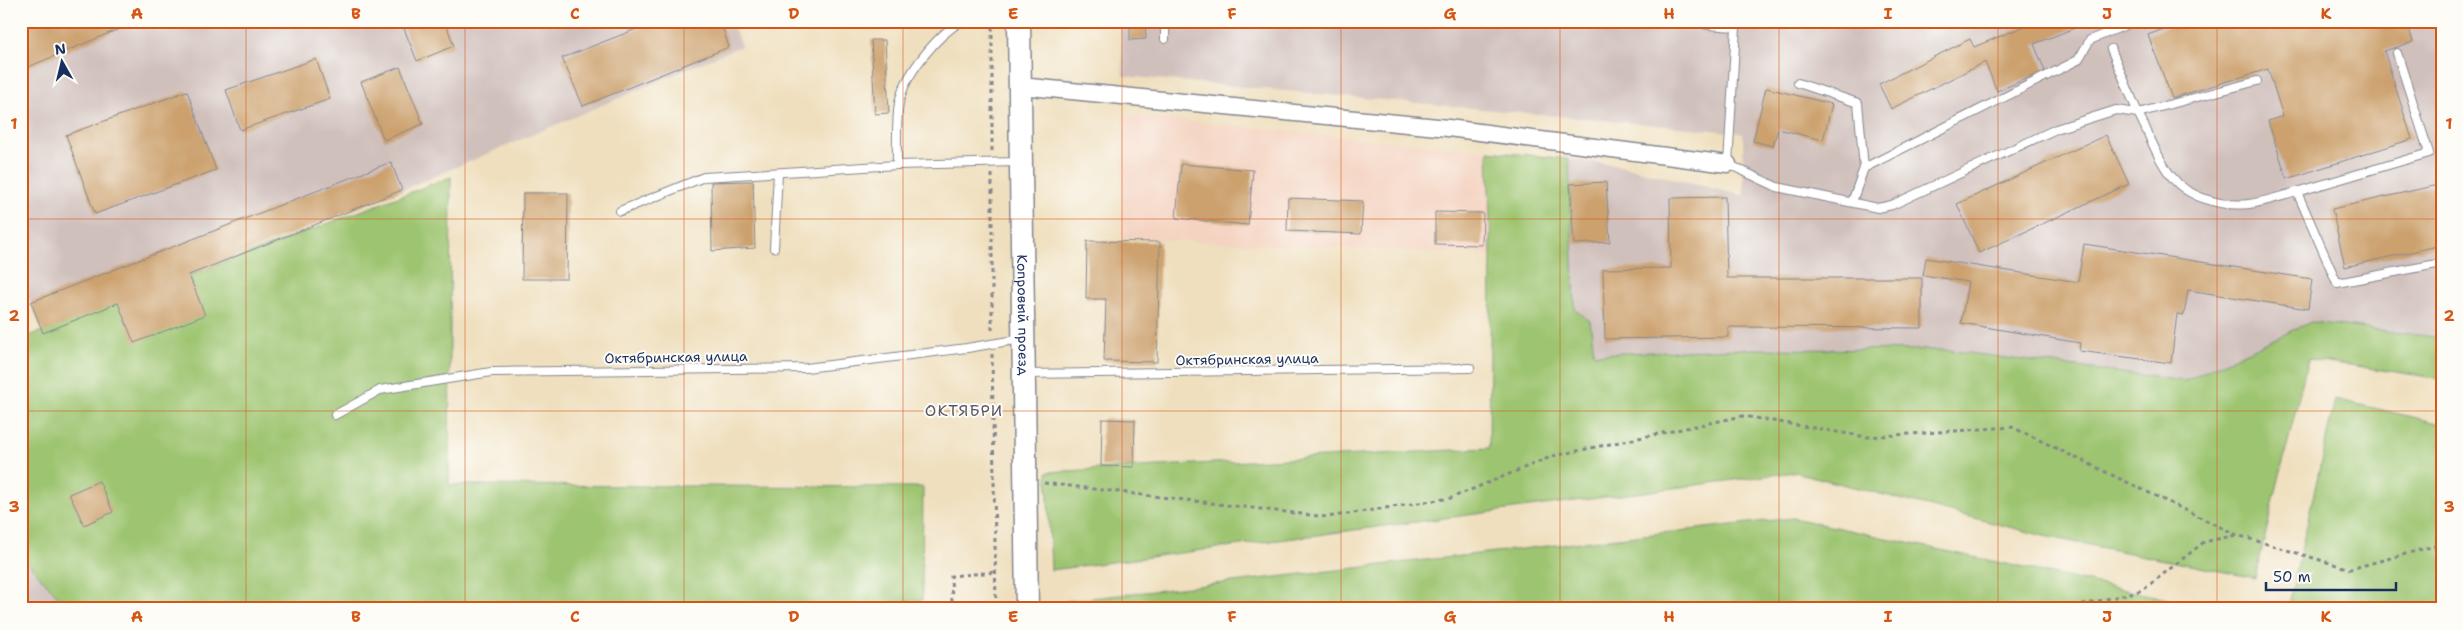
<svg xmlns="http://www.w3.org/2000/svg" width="2463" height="630" font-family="'Shantell Sans',sans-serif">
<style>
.built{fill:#f4d3c1}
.industrial{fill:#d0c0bc}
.green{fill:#9dc46f;stroke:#5c7a66}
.building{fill:#cca16e}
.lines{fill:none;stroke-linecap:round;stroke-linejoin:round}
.service-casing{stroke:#85878e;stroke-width:10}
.minor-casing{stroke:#85878e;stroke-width:19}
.secondary-casing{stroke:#85878e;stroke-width:25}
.path{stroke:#85878e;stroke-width:3;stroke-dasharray:4 4;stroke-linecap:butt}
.service{stroke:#fff;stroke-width:8}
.minor{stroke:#fff;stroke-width:16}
.secondary{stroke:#fff;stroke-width:22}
.grid{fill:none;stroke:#d45514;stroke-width:1;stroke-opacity:0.55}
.labels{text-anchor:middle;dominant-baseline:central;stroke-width:4;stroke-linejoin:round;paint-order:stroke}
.street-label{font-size:14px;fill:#1b2f5e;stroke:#fdfcf7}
.quarter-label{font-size:16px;letter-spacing:1px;fill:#595764;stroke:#fdfcf7}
.neatline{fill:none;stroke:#d45514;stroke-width:2}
.grid-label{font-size:16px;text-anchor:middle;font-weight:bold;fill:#d45514}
</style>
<rect width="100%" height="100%" fill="#fdfcf7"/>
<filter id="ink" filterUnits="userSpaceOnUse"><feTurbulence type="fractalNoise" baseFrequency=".02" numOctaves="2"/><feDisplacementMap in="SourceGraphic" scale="10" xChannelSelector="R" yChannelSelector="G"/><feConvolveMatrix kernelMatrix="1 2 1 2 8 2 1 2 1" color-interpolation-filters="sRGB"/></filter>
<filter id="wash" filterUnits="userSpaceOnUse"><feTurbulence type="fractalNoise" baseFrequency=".0096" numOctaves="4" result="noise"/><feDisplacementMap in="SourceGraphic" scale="20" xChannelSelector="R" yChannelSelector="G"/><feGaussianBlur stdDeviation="1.12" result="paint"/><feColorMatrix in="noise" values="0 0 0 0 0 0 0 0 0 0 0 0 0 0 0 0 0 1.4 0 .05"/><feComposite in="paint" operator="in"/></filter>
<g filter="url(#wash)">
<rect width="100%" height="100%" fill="#efdfbe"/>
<polygon class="built" points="1123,115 1488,151 1491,255 1121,238"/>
<g class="industrial">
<polygon points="21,21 731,21 741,46 402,190 43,333 21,280"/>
<polygon points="1120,21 2442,21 2442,338 2311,322 2184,381 1945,350 1739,349 1594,354 1590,321 1575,310 1569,159 1621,166 1744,196 1743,133 1123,76"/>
<polygon points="21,555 69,609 21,609"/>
</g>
<g class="green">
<polygon points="1488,151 1569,159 1575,310 1590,321 1594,354 1739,349 1945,350 2184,381 2311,322 2442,338 2442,379 2308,359 2255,578 2044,536 1795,472 1051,570 1047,472 1489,448 1491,255"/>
<polygon points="451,177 449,485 923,487 922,600 833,609 69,609 21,555 21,339"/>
<polygon points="2335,399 2442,424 2442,609 2288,609"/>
<polygon points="1793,518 2214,609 1062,609 1066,601"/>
</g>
<g id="blocks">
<g class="building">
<polygon points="21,21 138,21 21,70"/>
<polygon points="401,21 445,21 454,46 417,61"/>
<polygon points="657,21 720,21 729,47 583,106 562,58"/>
<polygon points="1130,21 1145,21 1146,39 1130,40"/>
<polygon points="2037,21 2090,22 2034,44 2045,71 1997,91 1985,62 1891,109 1879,84 1970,39 1974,47"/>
<polygon points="2184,21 2407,21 2413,42 2384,51 2412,139 2287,179 2268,121 2283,116 2268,69 2172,98 2148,35"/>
<polygon points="871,40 885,40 889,113 875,114"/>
<polygon points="316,59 330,99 240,130 226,90"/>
<polygon points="400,67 423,124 384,140 361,82"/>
<polygon points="1766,88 1832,104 1823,140 1778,129 1773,146 1753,141"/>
<polygon points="187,91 216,170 95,214 66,135"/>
<polygon points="2106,135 2129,184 1979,253 1957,204"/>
<polygon points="391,162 402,190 189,275 205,315 134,343 118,303 43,333 31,302"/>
<polygon points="1181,164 1253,170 1248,225 1176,218"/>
<polygon points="753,181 755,248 712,251 711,182"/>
<polygon points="1606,182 1610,242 1574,244 1570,184"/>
<polygon points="2442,184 2442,245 2345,267 2332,209"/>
<polygon points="523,193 568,193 567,279 522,279"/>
<polygon points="1725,197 1727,278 1922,278 1922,328 1728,327 1728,337 1605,339 1603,269 1671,268 1670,198"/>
<polygon points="1288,198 1363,201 1361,234 1287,231"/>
<polygon points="1435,212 1483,213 1482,245 1435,244"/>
<polygon points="1087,241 1160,242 1157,362 1104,361 1106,299 1086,299"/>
<polygon points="2084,244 2312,279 2308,309 2188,290 2184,315 2177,314 2171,363 2079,351 2080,343 1961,323 1968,282 1923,275 1926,258 2078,282"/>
<polygon points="1102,419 1135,420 1134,467 1101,466"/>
<polygon points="99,481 113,512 84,525 69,494"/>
</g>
</g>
</g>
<g filter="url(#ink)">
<use href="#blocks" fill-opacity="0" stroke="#85878e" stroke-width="1"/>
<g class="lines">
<defs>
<g id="service">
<polyline points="1165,21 1165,39"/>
<path d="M1707,21V25L1736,27L1728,164L1777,187L1878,208L1892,205L2056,129L2116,110L2138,113C2149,133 2157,159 2172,177C2188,198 2223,207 2249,204C2265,202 2281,196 2297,192L2337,283L2442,263"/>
<polyline points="2111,49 2138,113 2257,81"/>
<polyline points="1798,83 1858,103 1864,168"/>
<path d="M897,165C897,145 896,123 899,103C904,75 938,34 962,21"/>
<polyline points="2297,192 2429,153 2397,53"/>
<polyline points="1852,202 1864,168 2078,60 2090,40 2135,21"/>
<polyline points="620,211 704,177 897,165 1018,162"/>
<polyline points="774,248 778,173"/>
<polyline points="1026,374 1470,368"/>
<polyline points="335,415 380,390 491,372 806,368 967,348 1021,339"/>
</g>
<polyline id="minor" points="1020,86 1448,128 1728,164"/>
<g id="secondary">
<path id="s1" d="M1019,21L1027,609"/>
</g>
</defs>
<use href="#service" class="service-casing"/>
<use href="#minor" class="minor-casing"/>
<use href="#secondary" class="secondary-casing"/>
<g class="path">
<polyline points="992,151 992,21"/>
<polyline points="992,174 992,333"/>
<polyline points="992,354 996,609"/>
<polyline points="1044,483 1327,517 1451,498 1553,456 1743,416 1867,437 2012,427 2237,535 2350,569 2442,544"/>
<polyline points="952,602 951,576 996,572"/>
<polyline points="2067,609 2143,590 2204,542 2236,535"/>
</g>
<use href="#service" class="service"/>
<use href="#minor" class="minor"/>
<use href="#secondary" class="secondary"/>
</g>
</g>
<path class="grid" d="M246,21V609M465,21V609M684,21V609M903,21V609M1122,21V609M1341,21V609M1560,21V609M1779,21V609M1998,21V609M2217,21V609M21,219H2442M21,411H2442"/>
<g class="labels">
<g class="street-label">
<text stroke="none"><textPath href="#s1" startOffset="294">Копровый проезд</textPath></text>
<text transform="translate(676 357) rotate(-1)">Октябринская улица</text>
<text transform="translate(1247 359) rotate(-1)">Октябринская улица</text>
</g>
<g class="quarter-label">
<text x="964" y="410">ОКТЯБРИ</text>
</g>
</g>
<rect width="2463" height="630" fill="none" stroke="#fdfcf7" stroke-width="55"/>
<g transform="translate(62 62) rotate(352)" stroke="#fdfcf7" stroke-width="4" paint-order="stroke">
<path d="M0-4L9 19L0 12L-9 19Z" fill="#1b2f5e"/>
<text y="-8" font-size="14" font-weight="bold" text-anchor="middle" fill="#1b2f5e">N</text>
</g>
<path d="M2266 582v8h130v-8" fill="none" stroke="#1b2f5e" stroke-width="2.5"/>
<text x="2273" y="582" font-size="15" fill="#1b2f5e" stroke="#fdfcf7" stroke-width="4" paint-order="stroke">50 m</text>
<rect x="28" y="28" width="2408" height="574" class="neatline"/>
<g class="grid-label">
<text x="137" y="19">A</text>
<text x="356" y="19">B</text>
<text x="575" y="19">C</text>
<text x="794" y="19">D</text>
<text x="1013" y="19">E</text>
<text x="1232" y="19">F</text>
<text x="1450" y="19">G</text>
<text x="1669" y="19">H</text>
<text x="1888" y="19">I</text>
<text x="2107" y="19">J</text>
<text x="2326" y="19">K</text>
<text x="14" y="129">1</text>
<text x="2449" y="129">1</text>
<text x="14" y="321">2</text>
<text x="2449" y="321">2</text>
<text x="14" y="512">3</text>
<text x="2449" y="512">3</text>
<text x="137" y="622">A</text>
<text x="356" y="622">B</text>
<text x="575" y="622">C</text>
<text x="794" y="622">D</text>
<text x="1013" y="622">E</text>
<text x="1232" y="622">F</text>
<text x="1450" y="622">G</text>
<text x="1669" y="622">H</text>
<text x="1888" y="622">I</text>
<text x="2107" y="622">J</text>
<text x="2326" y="622">K</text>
</g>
</svg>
